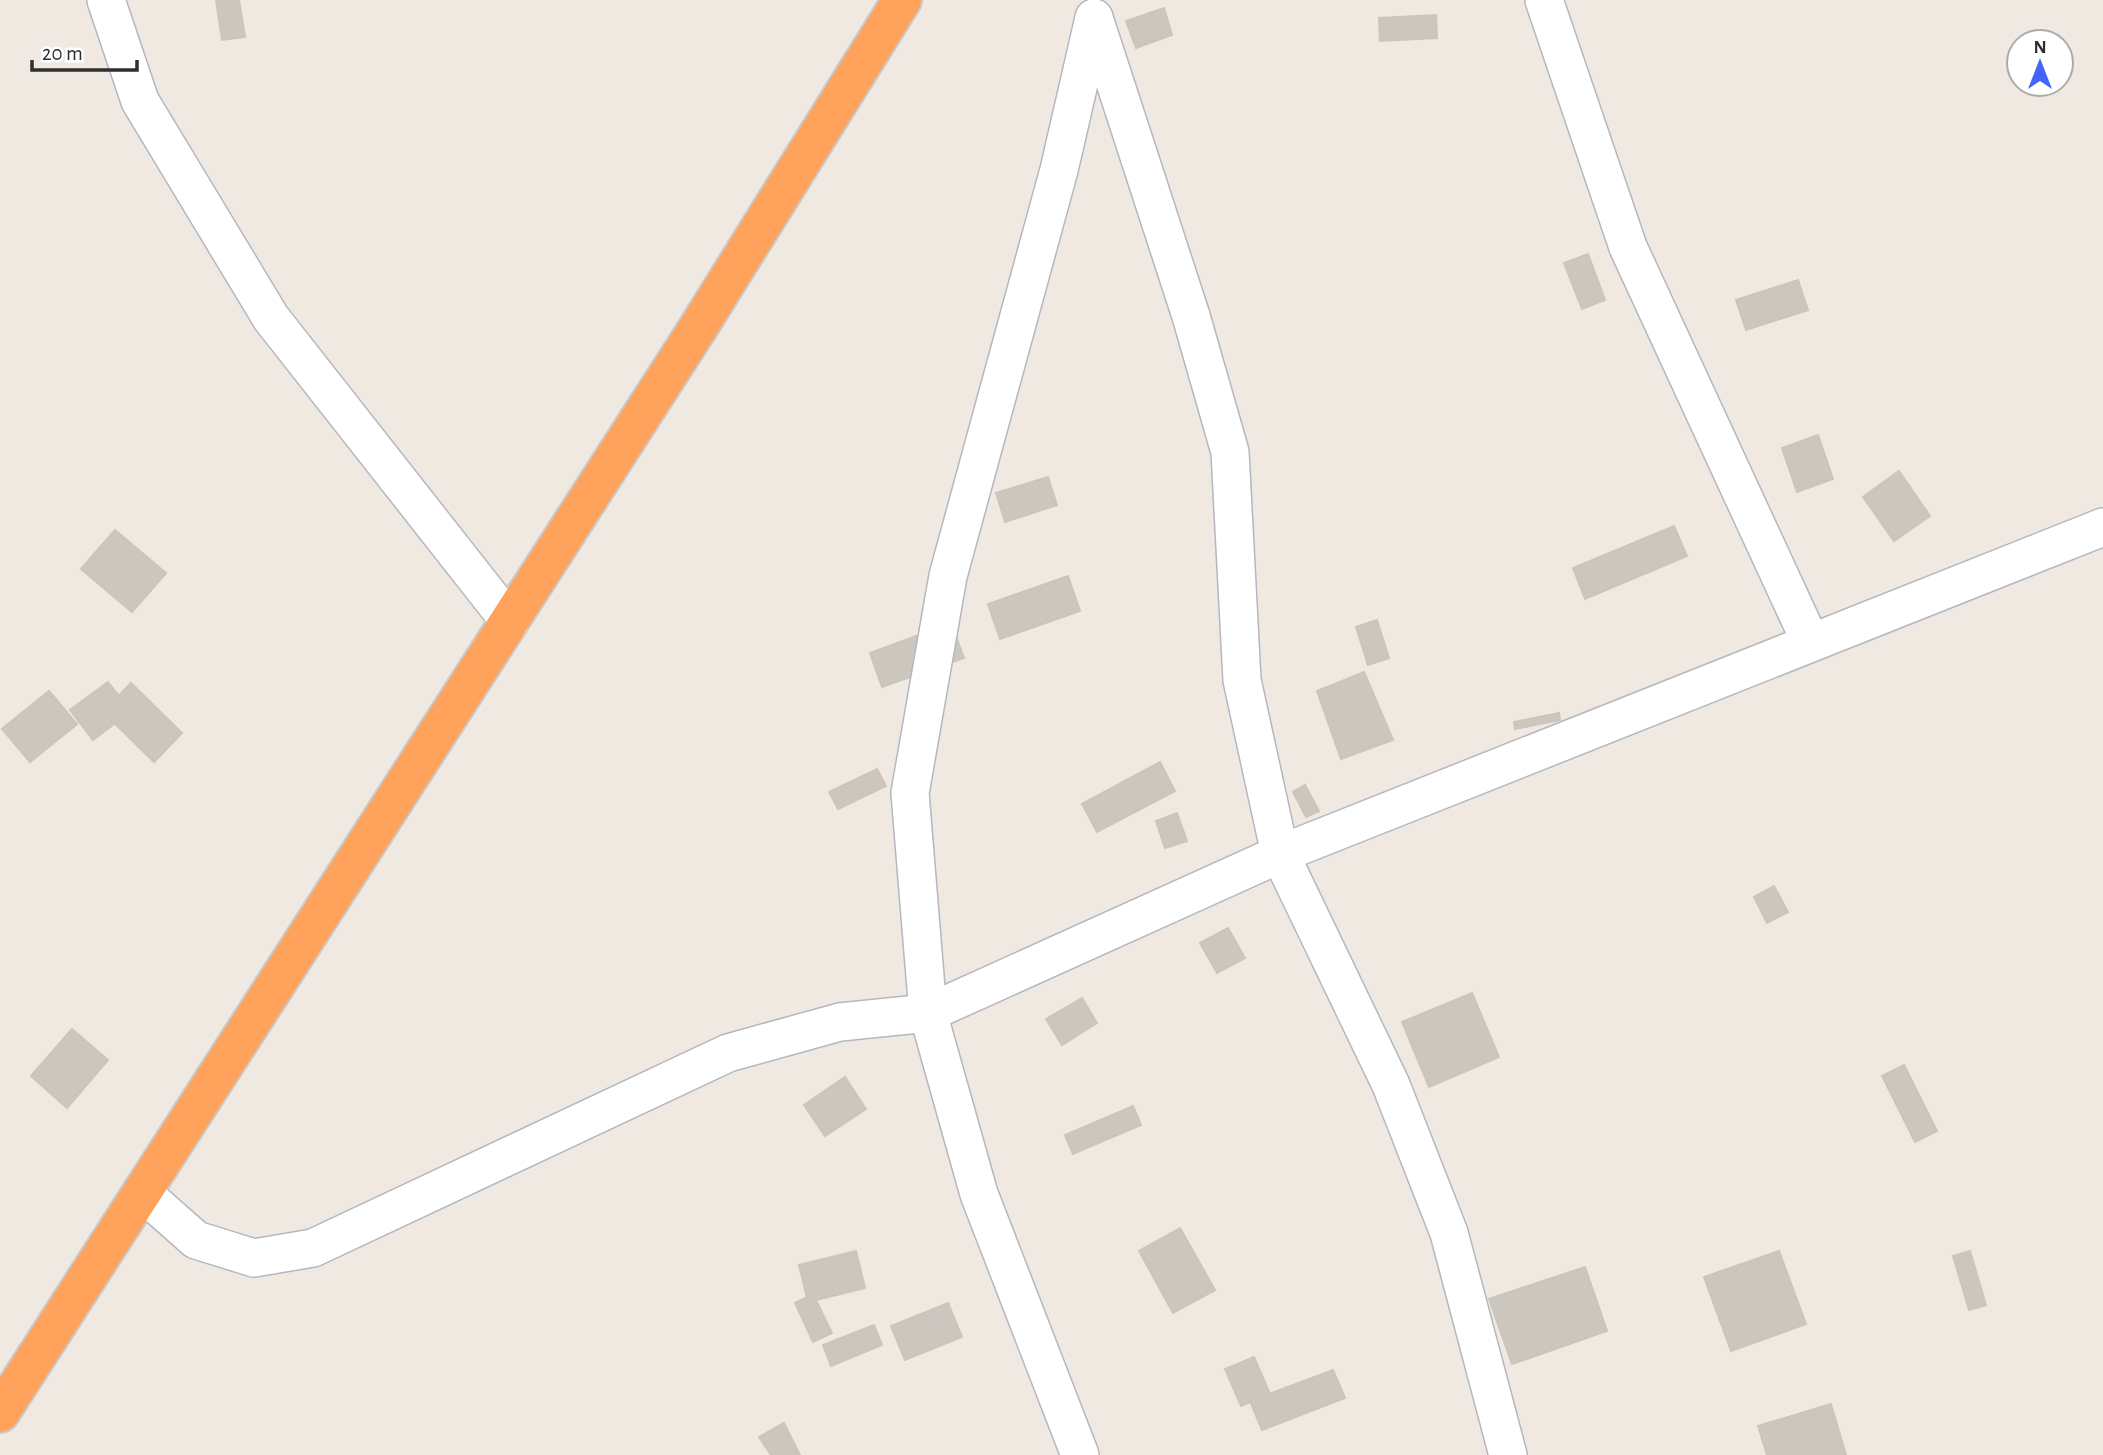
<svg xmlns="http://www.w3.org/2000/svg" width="2103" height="1455" font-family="'Alegreya Sans',sans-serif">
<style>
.building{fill:#cbc7bf;stroke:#cbc5ba;stroke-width:2}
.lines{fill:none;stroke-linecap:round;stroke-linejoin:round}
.minor-casing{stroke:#b4b7c1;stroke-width:40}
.highway-casing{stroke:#c9c9c9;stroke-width:42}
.minor{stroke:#fff;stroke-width:37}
.highway{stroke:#ffa35c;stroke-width:38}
</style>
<rect width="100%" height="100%" fill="#efe9e1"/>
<g class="building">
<polygon points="216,0 239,0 245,37 222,40"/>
<polygon points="1164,8 1172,35 1136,48 1126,21"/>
<polygon points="1436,15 1437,38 1380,41 1379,18"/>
<polygon points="1588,254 1605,300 1582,309 1564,263"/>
<polygon points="1798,280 1808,310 1746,330 1736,300"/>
<polygon points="1818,435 1833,479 1797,492 1782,448"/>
<polygon points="1899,471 1930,516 1894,541 1863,497"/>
<polygon points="1048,477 1057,505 1005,522 996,493"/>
<polygon points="1674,526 1687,556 1585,599 1573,568"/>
<polygon points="115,530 166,573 132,612 81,569"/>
<polygon points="1068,576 1080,611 1000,639 988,604"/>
<polygon points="1377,620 1389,658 1368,665 1356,627"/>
<polygon points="951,623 964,658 882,687 870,653"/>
<polygon points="1364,672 1393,740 1341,759 1317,691"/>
<polygon points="108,682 131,711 93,740 70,710"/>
<polygon points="131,683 182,733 154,762 103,712"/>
<polygon points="49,691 77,724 30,762 2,729"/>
<polygon points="1559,713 1560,720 1515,729 1514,722"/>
<polygon points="1160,762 1175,791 1097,832 1082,804"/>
<polygon points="877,769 886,786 838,809 829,792"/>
<polygon points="1305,785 1319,811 1306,817 1293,792"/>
<polygon points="1177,813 1187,841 1165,848 1156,821"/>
<polygon points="1774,886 1788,912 1767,923 1754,897"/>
<polygon points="1228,928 1245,958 1217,973 1200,943"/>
<polygon points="1472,993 1499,1057 1429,1087 1402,1022"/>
<polygon points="1082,998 1097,1023 1062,1045 1046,1019"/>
<polygon points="72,1029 108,1060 67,1108 31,1076"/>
<polygon points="1904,1065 1937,1131 1915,1142 1882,1076"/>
<polygon points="845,1077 866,1109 825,1136 804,1105"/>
<polygon points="1133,1106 1141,1125 1073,1154 1065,1135"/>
<polygon points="1180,1228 1215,1290 1173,1313 1139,1251"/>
<polygon points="856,1251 865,1288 808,1302 799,1265"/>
<polygon points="1779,1251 1806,1324 1731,1351 1704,1277"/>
<polygon points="1970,1251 1986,1305 1969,1310 1953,1256"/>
<polygon points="1585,1267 1607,1331 1512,1364 1489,1299"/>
<polygon points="813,1294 832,1333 813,1342 795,1303"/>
<polygon points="948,1303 962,1337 905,1360 891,1326"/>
<polygon points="874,1325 882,1345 831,1366 823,1345"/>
<polygon points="1254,1357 1270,1394 1241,1406 1225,1369"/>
<polygon points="1333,1370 1345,1398 1262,1430 1250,1401"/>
<polygon points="1831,1404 1846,1455 1767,1455 1758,1426"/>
<polygon points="784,1423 800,1455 771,1455 759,1437"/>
</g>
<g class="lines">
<defs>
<g id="minor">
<polyline points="106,0 140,101 271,318 510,622"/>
<polyline points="1544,0 1628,247 1810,641"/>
<polyline points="1094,18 1191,316 1230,452 1242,680 1280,854 1391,1085 1449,1233 1508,1455"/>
<polyline points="144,1194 196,1240 254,1258 313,1248 728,1053 840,1022 928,1013 1280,854 2103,527"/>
<polyline points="1080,1455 979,1194 928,1013 910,793 948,576 1059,170 1094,18"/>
</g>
<polyline id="highway" points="0,1413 696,331 902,0"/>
</defs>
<use href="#minor" class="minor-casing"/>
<use href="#highway" class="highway-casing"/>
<use href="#minor" class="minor"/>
<use href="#highway" class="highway"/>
</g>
<g transform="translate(2040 63)"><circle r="33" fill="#ffffff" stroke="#ababab" stroke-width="2"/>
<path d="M0-5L12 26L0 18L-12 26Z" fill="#4264fb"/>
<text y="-10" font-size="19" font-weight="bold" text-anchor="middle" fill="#2e2e2e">N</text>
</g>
<path d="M32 60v10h105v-10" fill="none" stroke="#2e2e2e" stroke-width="3.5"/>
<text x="42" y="60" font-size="21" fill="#2e2e2e" stroke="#ffffff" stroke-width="5" paint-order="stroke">20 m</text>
</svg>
